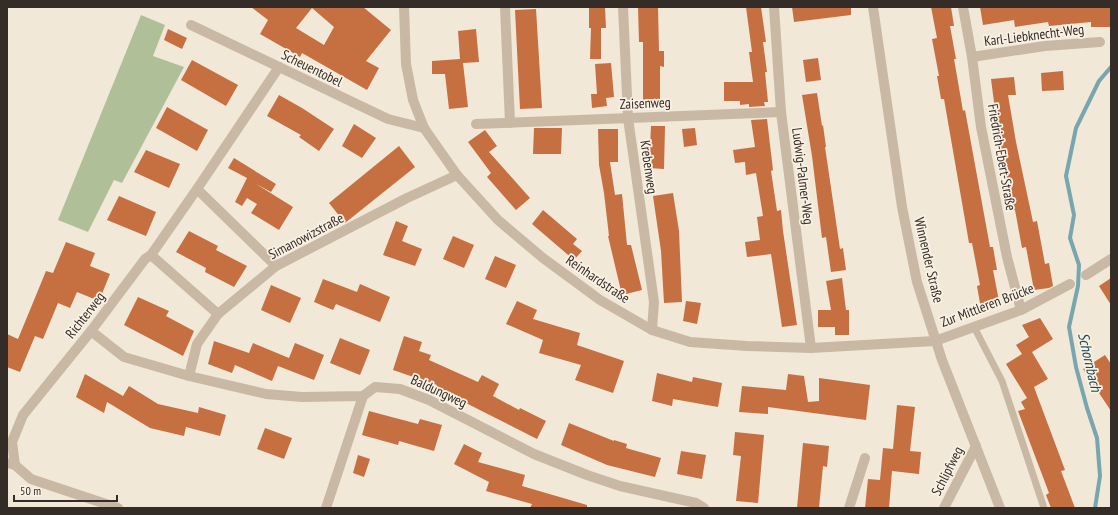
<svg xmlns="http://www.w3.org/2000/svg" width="1118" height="515" font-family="'PT Sans Narrow',sans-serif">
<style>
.green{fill:#afc099}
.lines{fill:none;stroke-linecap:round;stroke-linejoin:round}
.stream{stroke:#77a6ae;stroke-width:4}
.building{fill:#c66f41;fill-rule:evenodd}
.service{stroke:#c9b9a4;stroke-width:7}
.minor{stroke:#c9b9a4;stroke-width:10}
.tertiary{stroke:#c9b9a4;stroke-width:10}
.labels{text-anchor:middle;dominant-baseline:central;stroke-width:3.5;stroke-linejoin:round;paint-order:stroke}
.street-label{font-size:14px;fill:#342c26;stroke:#f9f1e4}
.water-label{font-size:15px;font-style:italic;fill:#1c4c55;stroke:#f9f1e4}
</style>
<rect width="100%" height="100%" fill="#f1e8d8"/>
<polygon class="green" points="141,15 165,25 153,56 184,67 122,183 114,180 88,232 58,220"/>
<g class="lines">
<polyline class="stream" points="1095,508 1100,476 1097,438 1087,408 1076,367 1069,327 1078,286 1079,265 1070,238 1074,215 1066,176 1076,128 1099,81 1111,67"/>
</g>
<g class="building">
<path d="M251,7H363L391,30L366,61L379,68L367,90L302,53L300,57L260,34L268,20ZM312,8L334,27L324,45L296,28Z"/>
<polygon points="589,7 605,7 606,28 601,28 601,59 590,59 591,28 589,28"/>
<polygon points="638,7 658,7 659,51 664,51 664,67 660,66 660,104 643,104 643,42 639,42"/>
<polygon points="746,7 761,7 766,42 763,42 767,72 765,72 768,102 764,102 765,106 749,107 749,104 740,105 740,101 724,101 724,82 753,82 749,52 752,52"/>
<polygon points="792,7 851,7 851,15 794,22"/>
<polygon points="931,7 951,7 954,26 950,26 956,59 954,59 963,111 965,110 990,247 993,247 997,270 993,270 1000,306 981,309 977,286 980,285 972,243 969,243 944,99 941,99 937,76 939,76 932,39 937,38"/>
<polygon points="980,7 1111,8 1111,27 1091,27 1091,22 1049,26 1048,22 1015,27 1014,20 983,25"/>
<polygon points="536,9 542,108 520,109 515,10"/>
<polygon points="168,29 187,38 182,49 164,40"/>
<polygon points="476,29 479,62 463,63 468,107 449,109 445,74 432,74 432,61 460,59 458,31"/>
<polygon points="818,58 821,80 806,82 803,60"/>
<polygon points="192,60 238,85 226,106 181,80"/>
<polygon points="611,63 614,97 606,98 607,106 592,108 591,94 597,94 595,64"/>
<polygon points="1063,71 1064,90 1042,91 1041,73"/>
<polygon points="1014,77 1016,95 1008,95 1016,142 1033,222 1037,221 1045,264 1049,263 1053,286 1049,288 1034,290 1026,247 1022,248 1015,210 1011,211 991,110 995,110 991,79"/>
<polygon points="817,93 822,126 823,125 826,147 825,147 840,249 843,248 846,270 831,272 826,237 822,238 812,156 802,95"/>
<polygon points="279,95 302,108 334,129 319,151 299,137 301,135 267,116"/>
<polygon points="167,107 208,130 197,151 156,128"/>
<polygon points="767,119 773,170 771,171 777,211 781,210 783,231 797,325 782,327 771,254 747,257 745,242 760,240 757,217 763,216 756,173 746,175 745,162 735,163 733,150 755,147 751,120"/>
<polygon points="354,124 376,138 362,158 342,146"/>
<polygon points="651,126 665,126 664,169 649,168"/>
<polygon points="534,128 562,128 561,154 533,154"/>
<polygon points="695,128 697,145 684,147 682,129"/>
<polygon points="598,129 618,129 618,162 610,162 615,195 622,194 627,245 631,245 642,290 622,295 608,236 609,236 604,193 599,165"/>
<polygon points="485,130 497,146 489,152 530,198 516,210 487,177 491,173 468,142"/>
<polygon points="399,146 415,167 345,223 329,203"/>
<polygon points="146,150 180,164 169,188 134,172"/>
<polygon points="234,158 276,184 271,192 256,184 293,207 279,230 251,213 257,204 247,198 242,206 235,202 247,178 228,168"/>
<polygon points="673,193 679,231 682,302 664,303 661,251 653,196"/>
<polygon points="119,196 156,212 146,236 107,220"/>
<polygon points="543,210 577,239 573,244 582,251 574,260 532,224"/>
<polygon points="396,221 408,226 402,241 422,249 415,266 383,255"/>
<polygon points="189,231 218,246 216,250 247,266 234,287 205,272 206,268 176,252"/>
<polygon points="453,236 474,245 464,268 443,259"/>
<polygon points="66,242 95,253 90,266 110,274 99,301 77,292 70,308 58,303 43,339 35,336 20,372 7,367 7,334 18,339 46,271 53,273"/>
<polygon points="495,256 516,265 506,288 485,279"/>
<polygon points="842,278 846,310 849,310 849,335 835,335 835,327 818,327 818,310 831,310 826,281"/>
<polygon points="1111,278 1111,305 1099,286"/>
<polygon points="323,279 357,292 360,284 390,297 380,322 336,304 333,310 314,302"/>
<polygon points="271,285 301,298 290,323 261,310"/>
<polygon points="138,297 169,311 166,316 194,331 183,356 124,325"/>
<polygon points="517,301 537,310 533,319 580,333 577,345 624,361 613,393 575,380 581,365 539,353 543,340 506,324"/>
<polygon points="686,301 701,303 697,324 683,321"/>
<polygon points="1040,318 1053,339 1032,352 1048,379 1034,387 1065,470 1061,471 1075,508 1051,508 1046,495 1049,493 1018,411 1025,409 1021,402 1027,398 1006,364 1022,354 1016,345 1029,337 1022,325"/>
<polygon points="404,336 422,342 419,351 431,355 429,360 478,382 482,375 499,384 493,396 519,410 520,408 546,421 537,439 456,398 455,399 434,390 437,385 393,370"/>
<polygon points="340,338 370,350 360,375 330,363"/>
<polygon points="214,341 249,353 253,343 289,358 295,343 324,355 314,380 278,366 272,381 235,365 232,373 208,364"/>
<polygon points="1105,355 1111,364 1111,411 1083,369"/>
<polygon points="657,373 692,382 693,377 722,383 718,407 673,399 672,406 652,401"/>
<polygon points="85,374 123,396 129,386 158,404 198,413 199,407 226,415 220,436 186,427 184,436 150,428 107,402 104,413 76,397"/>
<polygon points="788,374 804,376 808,402 819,401 819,378 870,385 866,420 768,407 768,414 739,412 742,386 786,390"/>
<polygon points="897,405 915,407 910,451 921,452 919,474 892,471 889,508 865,508 868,479 880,480 883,448 893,449"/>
<polygon points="369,411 418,424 420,419 442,425 434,451 399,441 398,445 362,435"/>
<polygon points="569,423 614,441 614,440 627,444 626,448 661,458 655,477 607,465 561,445"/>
<polygon points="265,428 292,438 284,459 257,449"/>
<polygon points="735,432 764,435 758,503 736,501 741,456 733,455"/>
<polygon points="803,443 829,446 827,467 823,466 819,508 797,508"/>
<polygon points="464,444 482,453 478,462 525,475 522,486 587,505 587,508 530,508 532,504 486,491 489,482 454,464"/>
<polygon points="681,451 706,455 702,479 677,474"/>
<polygon points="358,455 370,459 364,477 353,473"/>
</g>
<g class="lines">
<polyline class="service" points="974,327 1002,381 1044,508"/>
<g class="minor">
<polyline points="404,7 406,64 413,100 424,128 457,175 498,220 543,258 600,300 652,330 690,342 747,346 811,348 935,341 1021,310 1070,284"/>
<polyline points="505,7 510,123"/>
<polyline points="623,7 628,118 654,302 652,330"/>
<polyline points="774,7 781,112 811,348"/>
<polyline points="963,7 972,57 981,127 1007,257 1021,310"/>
<polyline points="191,25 388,119 424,128"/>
<polyline points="972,57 1045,46 1100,42"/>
<polyline points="476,124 781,112"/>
<polyline points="197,189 276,266"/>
<polyline points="151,255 218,314"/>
<polyline points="1086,275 1111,259"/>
<polyline points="91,331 124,357 189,376 266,394 302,397 363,396 375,387 400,389 429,400 534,454 587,475 620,486 696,503 704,508"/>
<polyline points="189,376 197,344 218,314 276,266 407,198 457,175"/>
<polyline points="7,463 15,465 31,479 118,508"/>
<polyline points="15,465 12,442 23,415 91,331 145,259 151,255 197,189 279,67"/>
<polyline points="326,508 363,396"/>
<polyline points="849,508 865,458"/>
<polyline points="944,508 976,446"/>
</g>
<polyline class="tertiary" points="873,7 902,207 917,282 942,360 1000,508"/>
</g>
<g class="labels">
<g class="street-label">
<text transform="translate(1034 35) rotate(-7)">Karl-Liebknecht-Weg</text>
<text transform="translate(312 68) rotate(26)">Scheuentobel</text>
<text transform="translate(645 103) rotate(-2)">Zaisenweg</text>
<text transform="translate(1002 157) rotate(80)">Friedrich-Ebert-Straße</text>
<text transform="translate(649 167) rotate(82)">Krebenweg</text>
<text transform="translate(803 176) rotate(83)">Ludwig-Palmer-Weg</text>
<text transform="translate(306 236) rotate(-28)">Simanowizstraße</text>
<text transform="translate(929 260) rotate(77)">Winnender Straße</text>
<text transform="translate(598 279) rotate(34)">Reinhardstraße</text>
<text transform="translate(987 305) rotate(-21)">Zur Mittleren Brücke</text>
<text transform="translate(85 315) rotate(-52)">Richterweg</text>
<text transform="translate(439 391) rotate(25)">Baldungweg</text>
<text transform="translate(947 471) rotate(-63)">Schlipfweg</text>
</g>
<g class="water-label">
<text transform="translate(1090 362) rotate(77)">Schornbach</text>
</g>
</g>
<rect width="1118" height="515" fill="none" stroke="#342c26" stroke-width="16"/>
<path d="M14 495v6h103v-6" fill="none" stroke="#342c26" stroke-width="2"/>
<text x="20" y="495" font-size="12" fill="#342c26" stroke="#f9f1e4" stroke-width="3" paint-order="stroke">50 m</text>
</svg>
